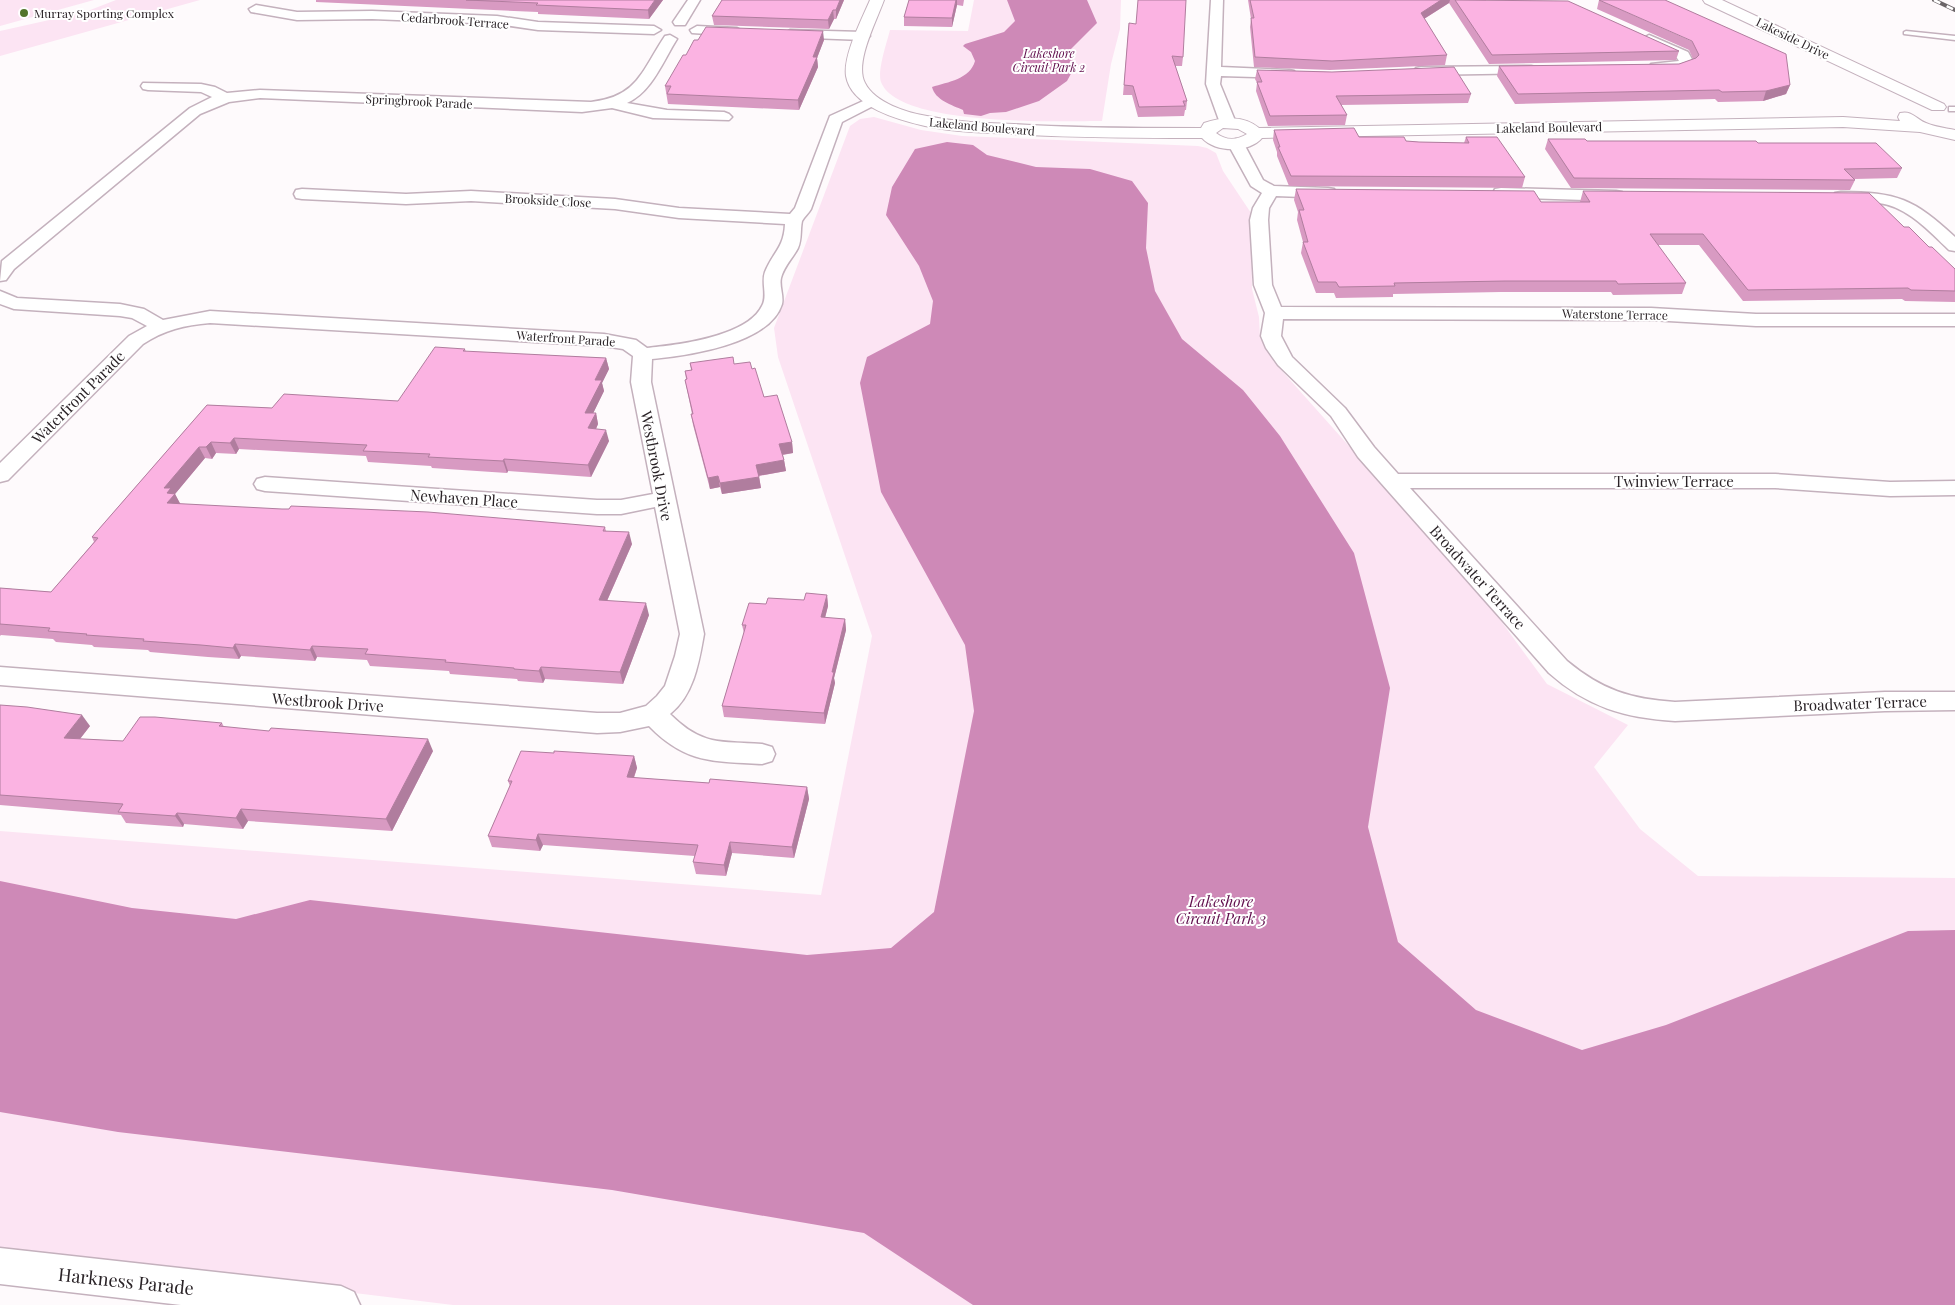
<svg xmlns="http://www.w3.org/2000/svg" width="1955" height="1305" font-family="'Playfair Display',serif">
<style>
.green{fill:#fce4f3}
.water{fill:#ce89b7}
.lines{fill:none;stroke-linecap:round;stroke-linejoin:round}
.lane-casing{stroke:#c4b1bd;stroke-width:3}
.street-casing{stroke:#c4b1bd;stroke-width:3}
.secondary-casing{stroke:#c4b1bd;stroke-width:2}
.lane{fill:#fff;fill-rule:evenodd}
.street{fill:#fff;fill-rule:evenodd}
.secondary{fill:#fff;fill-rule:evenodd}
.rail-casing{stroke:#6b6568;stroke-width:4}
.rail{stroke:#fff;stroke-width:2.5;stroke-dasharray:7;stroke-linecap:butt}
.wall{fill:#d89ac2}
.shaded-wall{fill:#b07d9e}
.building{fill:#fbb3e2;stroke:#b07d9e}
.poi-dot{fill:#53742b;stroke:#fff;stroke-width:2}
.labels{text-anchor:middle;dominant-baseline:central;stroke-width:4;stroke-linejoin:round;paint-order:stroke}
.far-poi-label{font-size:12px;fill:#2a2327;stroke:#fff;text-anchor:start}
.far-street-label{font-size:12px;fill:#2a2327;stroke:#fff}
.far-park-label{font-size:12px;font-style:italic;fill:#600d4c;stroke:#fff}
.street-label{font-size:15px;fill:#2a2327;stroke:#fff}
.park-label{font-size:15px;font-style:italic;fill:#600d4c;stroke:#fff}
.near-street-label{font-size:18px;fill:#2a2327;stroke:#fff}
</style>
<rect width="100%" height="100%" fill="#fefafc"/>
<g class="green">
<polygon points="0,0 94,0 0,26"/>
<polygon points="116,0 200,0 0,56 0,31 85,12"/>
<path d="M974,0H1121L1120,29L1111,64L1102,121C1060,121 898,127 881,82C877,71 887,42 890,30L968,31Z"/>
<polygon points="874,117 921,130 962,136 1198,146 1207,148 1216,153 1223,171 1251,213 1252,289 1259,317 1260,338 1274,362 1482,595 1547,684 1628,725 1594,767 1640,829 1698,876 1955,878 1955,1305 453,1305 0,1250 0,831 821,895 872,636 778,357 774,328 850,126 860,119"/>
</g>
<g class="water">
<path d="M1007,0H1087L1097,23L1070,50L1073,58V70L1067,81L1039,101L1006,112L990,113L981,116L964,114L963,110C952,105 935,100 932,87C948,82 970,79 975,61L971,52L963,46L965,44L1004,32L1015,21Z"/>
<polygon points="947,142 973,145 987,155 1036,167 1090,169 1132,181 1148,203 1146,248 1155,291 1182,339 1243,390 1280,436 1354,553 1390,688 1368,827 1398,942 1476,1010 1582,1050 1666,1025 1908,931 1955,930 1955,1305 973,1305 864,1233 612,1190 118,1132 0,1112 0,881 132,908 236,919 310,900 807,955 891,948 934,912 974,711 965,645 881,492 860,383 867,357 930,324 933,301 919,266 886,215 892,187 915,149"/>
</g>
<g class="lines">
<defs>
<g id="lane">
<polygon points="1906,31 1955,36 1955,40 1904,34 1904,32"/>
<rect x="1949" y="107" width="6" height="4"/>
</g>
<g id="street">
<polygon points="688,0 700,0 685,25 675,25 673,22"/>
<polygon points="1211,0 1223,0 1221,67 1289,70 1294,71 1296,74 1294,77 1289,78 1221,76 1220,84 1236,123 1233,126 1223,126 1220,123 1206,84"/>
<polygon points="256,5 297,12 372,11 497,16 538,22 654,26 661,30 654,34 538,30 497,24 372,19 297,20 251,12 249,9"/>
<polygon points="697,26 737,28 744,32 737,36 692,33 690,30"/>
<polygon points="790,30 863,32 870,36 863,40 785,37 783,34"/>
<path d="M670,35L677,39C663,61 652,92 627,103L667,110L724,112L729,114L732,117L729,120L653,118L612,108L582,112L260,98L229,102L200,114L14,269L6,280L0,281L2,261L190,108L212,97L201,92L148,90L143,89L141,86L143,83L201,84L215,87L227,93L260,90L591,102C638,97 642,70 665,36Z"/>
<path d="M1649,35L1688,52L1694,63C1686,74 1663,73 1651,70L1649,67L1651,64L1679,61L1677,58L1644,42L1642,39Z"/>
<polygon points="1531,66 1536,67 1538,70 1536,73 1421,75 1416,74 1414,71 1416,68 1421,67"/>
<path d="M872,97L877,98L879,101L877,104L842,122L811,209C809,213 804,217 802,221C800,230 802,239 798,248C793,258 784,266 781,278C779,286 784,296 782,304C770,344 687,356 652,359L651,382L704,634C699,662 694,695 670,714C702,746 720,741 762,744L772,747L775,754L772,761L762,764C713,761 686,764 649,726L620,732L597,733L0,685V667L597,713H620L646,706L657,696L665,686L675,656L680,634L655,507L621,514H597L265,491L257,489L254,484L257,479L265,477L597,500H621L653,494L631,382L633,356L623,349L604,346L210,323C185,325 164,330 143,344L8,480L0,482V463L129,336L147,326L132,318L120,316L14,309L0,304V291L17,298L120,304L144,309L163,320L210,311L604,334L636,340L647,348C677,345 747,337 762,306C768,296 761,283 765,272C773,252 784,248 785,224L679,218L615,209L471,201L406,204L302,199L296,198L294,194L296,190L302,189L406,194L471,191L615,199L679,208L790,214L795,208L830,116Z"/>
<path d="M1236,139L1242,141L1244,144L1263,180L1274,186L1328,188L1334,189L1336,193L1334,197L1328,198L1276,196L1269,208L1268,220L1272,285L1281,307L1651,308L1756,314H1955V326H1756L1651,320L1283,319L1281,336L1292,357L1345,408L1374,447L1398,474H1775L1890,482L1955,481V495L1890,496L1775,488H1410L1567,661C1602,690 1630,699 1675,702L1885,692H1955V710L1885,711L1675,721C1625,718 1587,707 1549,673L1358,457L1331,416L1278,365L1266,348L1261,336L1265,313L1254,285L1250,220L1253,208L1262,193L1251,186L1228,144L1230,141Z"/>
<polygon points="1501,188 1616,191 1622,192 1624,196 1622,200 1616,201 1495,197 1493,193 1495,189"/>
<path d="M1841,192C1897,192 1914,199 1955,237V251L1949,250C1929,231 1907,206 1878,203C1864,201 1849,204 1835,201L1833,197L1835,193Z"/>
<polygon points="0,1248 341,1286 354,1292 360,1305 181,1305 0,1284"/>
</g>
<g id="secondary">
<path d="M870,0H884C877,20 854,63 865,83C875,103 908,113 927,116C956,122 985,123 1014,124C1077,128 1139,128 1201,128L1204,123C1222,117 1244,115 1259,128L1843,117L1900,121L1898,117L1900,113C1912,110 1916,119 1926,123C1935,127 1946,128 1955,130V140L1920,132L1843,127L1262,138C1249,153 1216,153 1202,138C1139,138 1076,138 1012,134C983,133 954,132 925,126C899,120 851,107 846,76C843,55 862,19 870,0ZM1223,128L1238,129L1247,134C1236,141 1225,140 1216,133Z"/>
<polygon points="1703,0 1722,0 1944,104 1946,107 1944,110 1932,110 1705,3"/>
</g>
</defs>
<use href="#lane" class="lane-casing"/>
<use href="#street" class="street-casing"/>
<use href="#secondary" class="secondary-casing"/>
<use href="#lane" class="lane"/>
<use href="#street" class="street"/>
<use href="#secondary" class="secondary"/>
<defs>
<polyline id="rail" points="1934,0 1955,10"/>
</defs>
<use href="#rail" class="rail-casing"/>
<use href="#rail" class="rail"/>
</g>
<g class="wall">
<polygon points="316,0 663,0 649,19 538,14 538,12 316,2"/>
<polygon points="722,0 844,0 836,19 834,19 829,29 714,25 712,16"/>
<polygon points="909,0 964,0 963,6 957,5 952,27 904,26 904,17"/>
<polygon points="1248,0 1486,0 1486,1 1679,51 1676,60 1489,64 1449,3 1424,19 1447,55 1445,65 1330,70 1254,67 1250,27 1251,19"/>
<polygon points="1599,0 1790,85 1786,94 1763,101 1718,102 1715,99 1515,104 1497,76 1499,66 1679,64 1693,59 1689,50 1597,9"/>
<polygon points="1129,23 1183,57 1182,66 1175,66 1187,101 1186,110 1185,110 1184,116 1138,117 1132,95 1123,95"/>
<polygon points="824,40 817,58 818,67 799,110 668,104 665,86 686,55"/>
<polygon points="1257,70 1332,72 1471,94 1468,103 1341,105 1347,115 1345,125 1268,126 1256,91 1257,83 1255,79"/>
<polygon points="1274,130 1419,142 1464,143 1466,137 1525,177 1522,188 1289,186 1277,156 1277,152 1273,140"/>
<polygon points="1548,139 1587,141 1758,143 1902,168 1897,178 1854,179 1855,180 1850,190 1571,188 1545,149"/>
<polygon points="1296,189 1541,202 1580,202 1583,191 1904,227 1929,247 1955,269 1955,302 1905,301 1902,299 1743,301 1699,245 1657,245 1686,283 1682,294 1613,295 1611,292 1501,292 1393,294 1393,297 1336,298 1334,293 1316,293 1301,253 1303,242 1297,220 1298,212 1294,200"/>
<polygon points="465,349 466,352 606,358 609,369 602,383 604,391 593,413 596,413 598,424 596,429 609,441 591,477 508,471 507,473 432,468 431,466 368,462 366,456 239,449 236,454 216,453 212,459 205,458 175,494 180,504 605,527 606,531 632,544 607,601 649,615 623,684 545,679 543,683 518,681 517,679 450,674 449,671 370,666 367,660 317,657 315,661 241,656 239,659 208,657 150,652 148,650 94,647 92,645 56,642 53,639 1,635 0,636 0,588 51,592 94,542 92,537 207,405 272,408 398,401"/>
<polygon points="690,363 734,364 752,369 764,397 792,442 793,453 783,455 786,471 759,476 761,488 722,494 720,487 710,489 693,425 691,414 692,414 685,380 686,379 685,371 691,370"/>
<polygon points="827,595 828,606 825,618 845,619 846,630 834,678 835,683 825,724 724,717 722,706 744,633 742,625 766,604 804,600"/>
<polygon points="0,705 90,726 80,739 123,741 222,723 224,727 433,751 392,831 248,821 243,829 184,824 183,827 126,823 121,815 0,805"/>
<polygon points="554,753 634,756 637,768 634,778 709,783 807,787 809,799 794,858 732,853 726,876 696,874 693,862 695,856 543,845 540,851 492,847 488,836 510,786 508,781"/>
</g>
<g class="shaded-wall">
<polygon points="655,0 663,0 649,19 648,10"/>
<polygon points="840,0 844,0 836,19 836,10"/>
<polygon points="956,0 957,0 957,5 952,27 952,18"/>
<polygon points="1441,0 1450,0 1449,3 1419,22 1421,13"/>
<polygon points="833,10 834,19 829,29 828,20"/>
<polygon points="823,31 824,40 817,58 818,67 799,110 798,100 813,57"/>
<polygon points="1790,85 1786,94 1763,101 1766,91"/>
<polygon points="606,358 609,369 602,383 604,391 588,424 585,413 595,380"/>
<polygon points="596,413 598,424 591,440 588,428"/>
<polygon points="606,430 609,441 591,477 588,465"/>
<polygon points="234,438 239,449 236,454 230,443"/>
<polygon points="211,442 216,453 212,459 206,447"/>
<polygon points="792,442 793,453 780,455 779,444"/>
<polygon points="199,447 205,458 175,494 181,505 167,503 164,488"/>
<polygon points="504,459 508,471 507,473 503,461"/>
<polygon points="784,460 786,471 757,476 756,465"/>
<polygon points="718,476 720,487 710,489 708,478"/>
<polygon points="759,477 761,488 722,494 720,483"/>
<polygon points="629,532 632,544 602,612 599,600"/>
<polygon points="827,595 828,606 822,629 821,617"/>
<polygon points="646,603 649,615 623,684 620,672"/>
<polygon points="845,619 846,630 834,678 835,683 825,724 824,713 832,672"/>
<polygon points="235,644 241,656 239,659 233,648"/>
<polygon points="312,646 317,657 315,661 310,650"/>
<polygon points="541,667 545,679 543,683 539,671"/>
<polygon points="82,715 90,726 72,749 64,738"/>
<polygon points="428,739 433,751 392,831 386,819"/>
<polygon points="634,756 637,768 630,788 627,777"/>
<polygon points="807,787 809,799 794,858 792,847"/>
<polygon points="241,809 248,821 243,829 236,818"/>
<polygon points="177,813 184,824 183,827 175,816"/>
<polygon points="538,834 543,845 540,851 536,840"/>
<polygon points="730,842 732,853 726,876 724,865"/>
</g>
<g class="building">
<polygon points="466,0 655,0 648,10 536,5 538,3"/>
<polygon points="722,0 840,0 836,10 833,10 828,20 712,16"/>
<polygon points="909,0 956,0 952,18 904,17"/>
<polygon points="1138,0 1186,0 1183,57 1172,56 1187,101 1183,101 1185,106 1139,107 1133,86 1124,85 1129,23 1136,24"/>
<polygon points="1250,0 1441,0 1421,13 1447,55 1332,61 1255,57 1251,18 1254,18"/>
<polygon points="1455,0 1568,1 1679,51 1492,55"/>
<polygon points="1599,0 1665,0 1786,54 1790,85 1766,91 1722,92 1719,90 1518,94 1499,66 1679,64 1696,58 1699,55 1692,41"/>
<polygon points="706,27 823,31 813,57 817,57 798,100 667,94 671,86 665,86 683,55 686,55 694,40 698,40"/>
<polygon points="1454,67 1471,94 1336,96 1347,115 1270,116 1257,82 1262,82 1257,70 1332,72"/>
<polygon points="1354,128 1359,137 1404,137 1406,141 1419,142 1469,143 1466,137 1497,137 1525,177 1291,176 1278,147 1280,147 1274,130"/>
<polygon points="1548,139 1585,139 1587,141 1756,141 1758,143 1876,143 1902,168 1844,169 1855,180 1574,178"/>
<polygon points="1296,189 1534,191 1541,202 1590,202 1583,191 1869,193 1904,227 1909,227 1929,247 1932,247 1955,269 1955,291 1911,290 1908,288 1748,290 1703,234 1650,234 1686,283 1618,284 1616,281 1505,281 1394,283 1395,286 1339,287 1336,282 1318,282 1303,242 1308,242 1299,210 1304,210"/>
<polygon points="435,347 465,349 463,351 606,358 595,380 602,380 585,413 596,413 588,428 606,430 588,465 504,459 503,461 428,457 430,454 363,451 367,445 234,438 230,443 211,442 206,447 199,447 164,488 171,488 167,493 175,494 167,503 282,509 289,509 291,506 428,512 605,527 603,531 629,532 599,600 646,603 620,672 541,667 539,671 514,669 514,668 445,662 446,660 365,654 368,649 312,646 310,650 235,644 233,648 201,645 143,641 144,639 86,635 87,634 48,631 50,628 0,624 0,588 51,592 98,538 92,537 207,405 272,408 284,394 398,401"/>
<polygon points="733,357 734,364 750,362 752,369 755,368 764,397 777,395 792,442 779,444 784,460 756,465 759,477 720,483 718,476 708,478 691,414 693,414 685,380 687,379 685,371 692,370 690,363"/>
<polygon points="806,593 827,595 821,617 845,619 832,672 834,672 824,713 722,706 742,639 746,625 742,625 749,603 766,604 768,598 804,600"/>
<polygon points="0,705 27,707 82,715 64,738 123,741 140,717 155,717 222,723 219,726 269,731 271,728 428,739 386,819 241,809 236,818 177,813 175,816 118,812 123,804 0,795"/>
<polygon points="521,751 554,753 554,751 634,756 627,777 709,783 710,779 807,787 792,847 730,842 724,865 693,862 698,845 538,834 536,840 488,836 512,781 508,781"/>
</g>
<circle class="poi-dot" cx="24" cy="13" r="5"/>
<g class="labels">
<g class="far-poi-label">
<text x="34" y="13">Murray Sporting Complex</text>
</g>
<g class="far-street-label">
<text transform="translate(455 20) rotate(4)">Cedarbrook Terrace</text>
<text transform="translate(1793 38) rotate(26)">Lakeside Drive</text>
<text transform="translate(419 101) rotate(3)">Springbrook Parade</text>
<text transform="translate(982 126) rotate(5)">Lakeland Boulevard</text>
<text transform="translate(1549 127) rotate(-1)">Lakeland Boulevard</text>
<text transform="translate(548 200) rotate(3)">Brookside Close</text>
<text transform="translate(1615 314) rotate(1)">Waterstone Terrace</text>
<text transform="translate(566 338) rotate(4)">Waterfront Parade</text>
</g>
<g class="far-park-label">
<text x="1049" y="53">Lakeshore<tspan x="1049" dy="14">Circuit Park 2</tspan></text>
</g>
<g class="street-label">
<text transform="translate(78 397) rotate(-45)">Waterfront Parade</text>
<text transform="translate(657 466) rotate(79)">Westbrook Drive</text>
<text x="1674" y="481">Twinview Terrace</text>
<text transform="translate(464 498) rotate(4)">Newhaven Place</text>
<text transform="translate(1478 577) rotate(48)">Broadwater Terrace</text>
<text transform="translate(328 702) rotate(4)">Westbrook Drive</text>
<text transform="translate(1860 703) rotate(-2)">Broadwater Terrace</text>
</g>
<g class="park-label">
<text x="1221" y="901">Lakeshore<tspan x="1221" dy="17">Circuit Park 3</tspan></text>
</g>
<g class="near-street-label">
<text transform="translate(126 1281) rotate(6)">Harkness Parade</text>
</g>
</g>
</svg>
